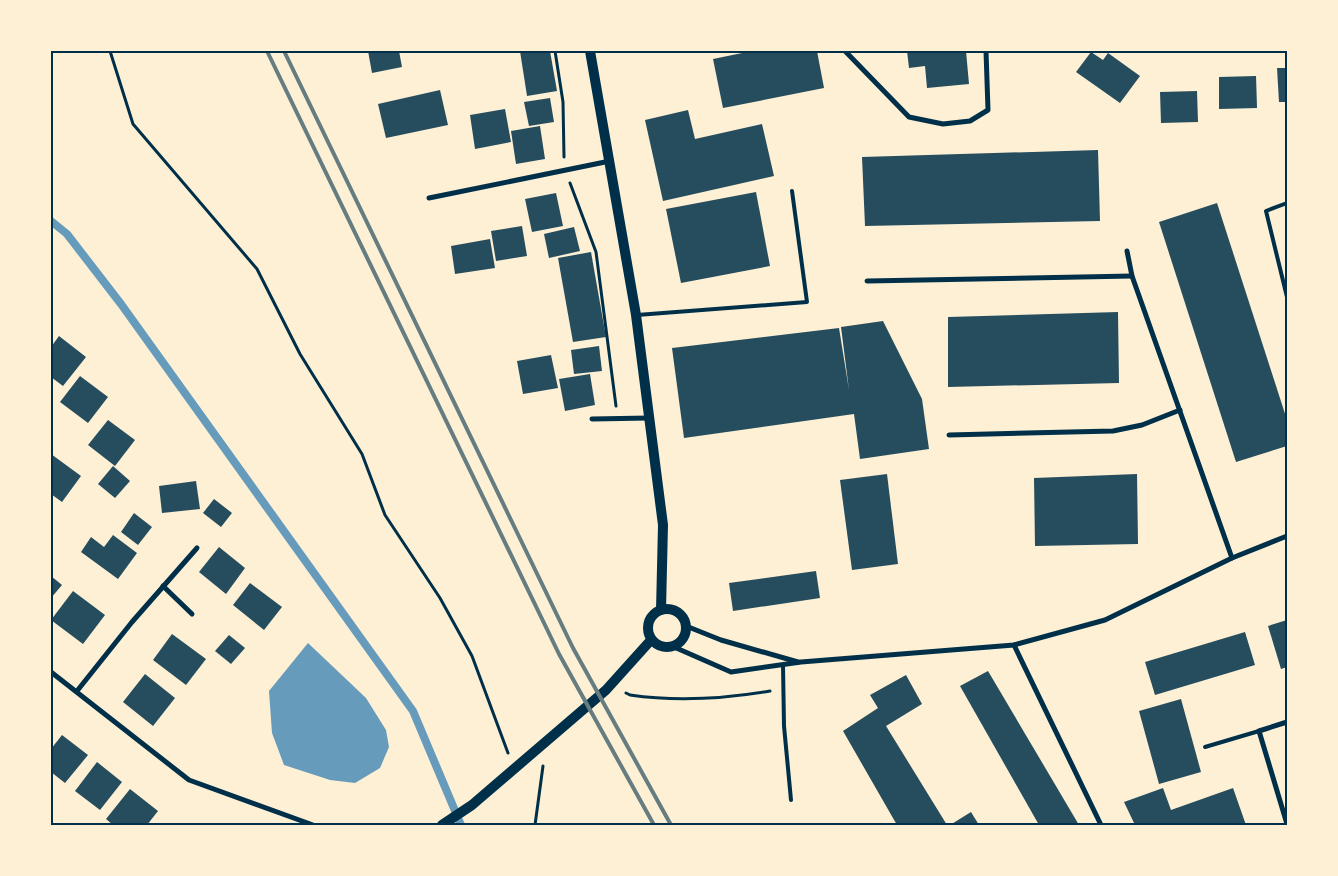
<svg xmlns="http://www.w3.org/2000/svg" width="1338" height="876" font-family="'Sofia Sans Condensed',sans-serif">
<style>
.water{fill:#669bbc}
.lines{fill:none;stroke-linecap:round;stroke-linejoin:round}
.stream{stroke:#669bbc;stroke-width:8}
.building{fill:#264d5e}
.path{stroke:#003049;stroke-width:3}
.service{stroke:#003049;stroke-width:4}
.minor{stroke:#003049;stroke-width:5}
.secondary{stroke:#003049;stroke-width:10}
.rail{stroke:#657d81;stroke-width:4}
.neatline{fill:none;stroke:#003049;stroke-width:2}
</style>
<rect width="100%" height="100%" fill="#fdf0d5"/>
<polygon class="water" points="308,643 366,698 386,730 389,747 380,768 355,783 330,780 284,765 272,733 269,691"/>
<g class="lines">
<polyline class="stream" points="51,221 67,234 121,304 413,711 461,825"/>
</g>
<g class="building">
<polygon points="368,51 399,51 402,67 372,73"/>
<polygon points="520,51 550,51 557,91 527,96"/>
<polygon points="752,51 817,51 824,88 723,108 713,59"/>
<polygon points="907,51 966,51 969,84 927,88 925,66 909,68"/>
<polygon points="1091,52 1103,60 1108,53 1140,76 1120,103 1076,72"/>
<polygon points="1277,68 1287,68 1287,102 1279,102"/>
<polygon points="1256,76 1257,108 1219,109 1219,77"/>
<polygon points="440,90 448,125 386,138 378,104"/>
<polygon points="1197,91 1198,122 1161,123 1160,92"/>
<polygon points="550,98 554,122 529,126 524,102"/>
<polygon points="505,109 511,142 475,149 470,115"/>
<polygon points="688,110 695,139 762,124 774,176 663,201 645,120"/>
<polygon points="540,126 545,159 516,164 511,131"/>
<polygon points="1098,150 1100,221 865,226 862,157"/>
<polygon points="756,192 770,266 681,283 666,209"/>
<polygon points="556,193 563,226 532,232 525,199"/>
<polygon points="1217,203 1287,420 1287,446 1236,462 1159,222"/>
<polygon points="522,226 527,256 496,261 491,231"/>
<polygon points="574,227 580,251 549,258 544,234"/>
<polygon points="490,239 495,268 455,274 451,246"/>
<polygon points="591,252 606,337 573,342 558,258"/>
<polygon points="1118,312 1119,383 948,387 948,317"/>
<polygon points="883,321 922,399 929,449 860,459 854,414 684,438 672,348 839,328 849,390 841,327"/>
<polygon points="59,336 86,357 63,386 51,377 51,347"/>
<polygon points="599,346 602,371 574,374 571,350"/>
<polygon points="551,355 558,388 523,394 517,361"/>
<polygon points="590,374 595,405 565,411 559,379"/>
<polygon points="80,376 108,397 88,423 60,402"/>
<polygon points="108,420 135,440 115,466 88,445"/>
<polygon points="51,454 81,476 62,502 51,494"/>
<polygon points="113,466 130,481 115,498 98,484"/>
<polygon points="887,474 898,564 852,570 840,480"/>
<polygon points="1137,474 1138,544 1035,546 1034,478"/>
<polygon points="196,481 200,509 162,513 159,486"/>
<polygon points="214,499 232,513 221,527 203,513"/>
<polygon points="134,513 152,527 138,545 121,532"/>
<polygon points="113,535 137,553 118,579 81,552 91,537 104,547"/>
<polygon points="219,547 245,568 226,594 199,572"/>
<polygon points="816,571 820,598 733,611 729,583"/>
<polygon points="51,576 62,585 51,598"/>
<polygon points="250,583 282,607 264,630 233,605"/>
<polygon points="73,591 105,615 83,644 51,620"/>
<polygon points="1287,620 1287,667 1281,669 1268,626"/>
<polygon points="1245,632 1255,665 1155,695 1145,662"/>
<polygon points="172,634 206,659 186,685 153,660"/>
<polygon points="229,635 245,648 231,664 215,651"/>
<polygon points="988,671 1079,825 1039,825 960,686"/>
<polygon points="145,674 175,698 153,726 123,702"/>
<polygon points="906,675 922,704 886,726 947,825 897,825 843,731 878,708 870,695"/>
<polygon points="1181,699 1201,772 1159,784 1139,711"/>
<polygon points="62,735 88,755 65,783 51,772 51,749"/>
<polygon points="97,762 122,782 100,810 75,791"/>
<polygon points="1163,788 1171,810 1233,788 1246,825 1135,825 1124,802"/>
<polygon points="130,789 158,811 147,825 113,825 106,819"/>
<polygon points="971,812 979,825 950,825"/>
</g>
<g class="lines">
<g class="path">
<polyline points="110,51 133,124 257,269 300,354 362,454 385,515 440,598 472,656 508,753"/>
<polyline points="555,51 563,102 564,157"/>
<polyline points="570,183 596,252 616,406"/>
<path d="M626,693L630,695C678,702 723,699 770,691"/>
<polyline points="535,825 543,766"/>
</g>
<g class="service">
<polyline points="1287,203 1266,211 1287,297"/>
<polyline points="637,315 807,302 792,191"/>
<polyline points="783,665 784,726 791,800"/>
<polyline points="1205,747 1259,731"/>
</g>
<g class="minor">
<polyline points="845,51 909,117 943,124 970,121 988,110 986,51"/>
<polyline points="429,198 610,161"/>
<polyline points="1127,251 1132,276 1232,558"/>
<polyline points="867,281 1132,276"/>
<polyline points="592,419 649,418"/>
<polyline points="949,435 1113,431 1142,425 1180,410"/>
<polyline points="163,586 192,614"/>
<polyline points="686,626 721,640 798,662"/>
<polyline points="1014,645 1101,825"/>
<polyline points="674,647 731,672 801,662 1014,645 1105,620 1232,558 1287,536"/>
<polyline points="51,672 189,780 313,825"/>
<polyline points="77,691 132,622 197,548"/>
<polyline points="1287,722 1259,731 1287,824"/>
</g>
<g class="secondary">
<polyline points="590,51 636,315 663,525 661,610"/>
<circle cx="667" cy="628" r="19"/>
<polyline points="442,825 472,805 606,690 651,640"/>
</g>
<g class="rail">
<polyline points="267,51 559,654 654,825"/>
<polyline points="284,51 573,648 671,825"/>
</g>
</g>
<rect width="1338" height="876" fill="none" stroke="#fdf0d5" stroke-width="105"/>
<rect x="52" y="52" width="1234" height="772" class="neatline"/>
</svg>
